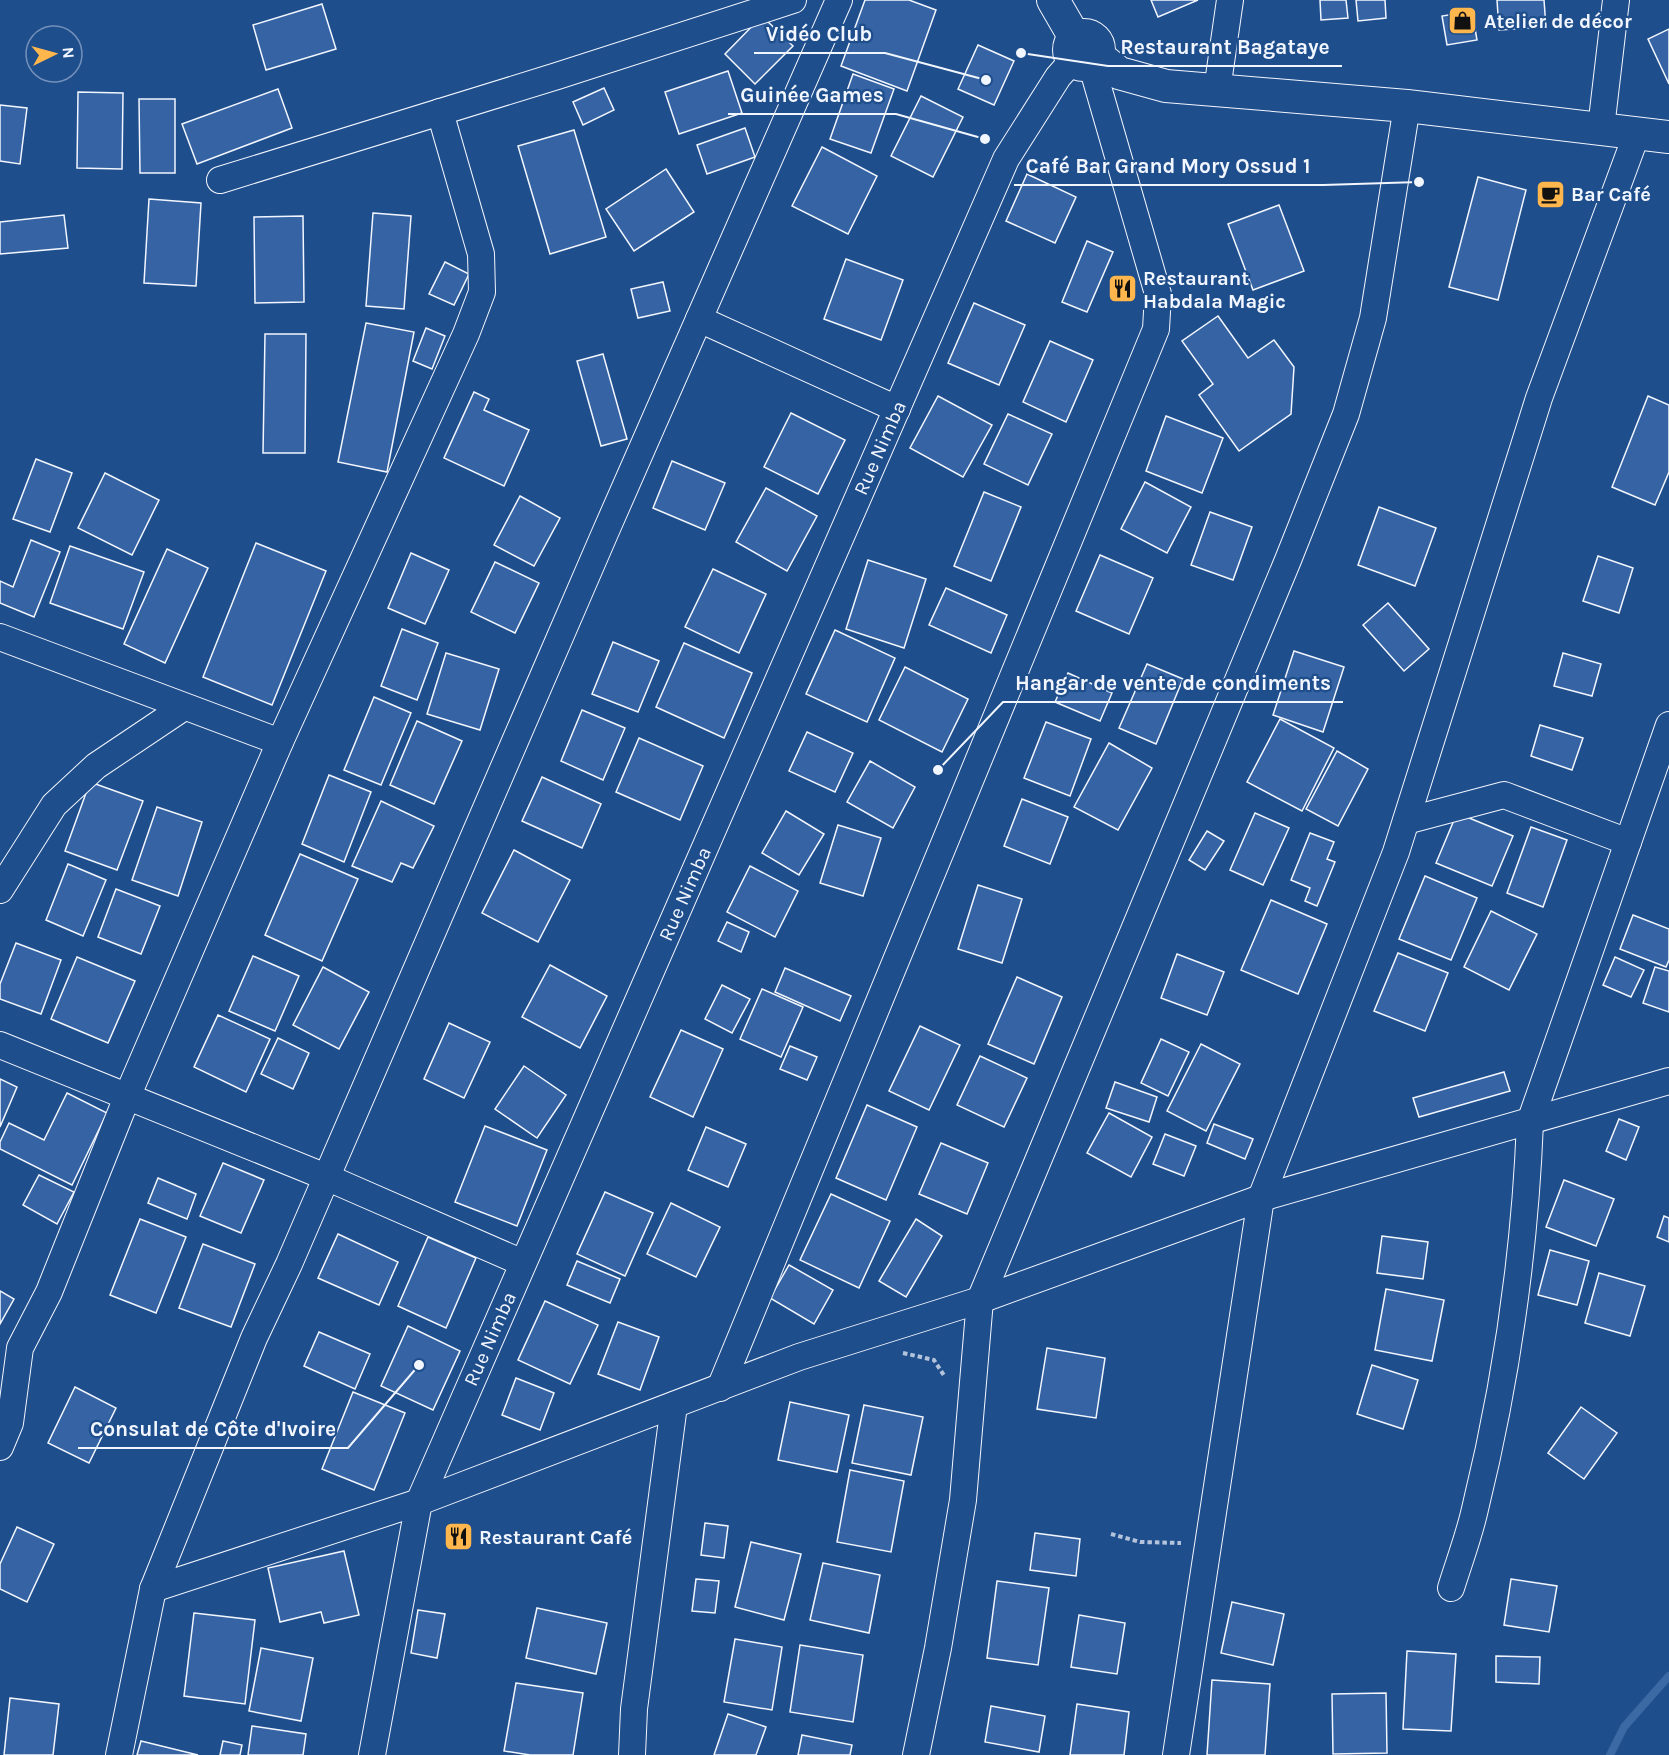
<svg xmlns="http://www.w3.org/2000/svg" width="1669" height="1755" font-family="Karla,sans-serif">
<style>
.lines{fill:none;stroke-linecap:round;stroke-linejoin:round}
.stream{stroke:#3b69a3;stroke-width:8}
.building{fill:#3563a3;stroke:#f2f6ff;stroke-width:1.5}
.minor-casing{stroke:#f2f6ff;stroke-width:28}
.tertiary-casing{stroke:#f2f6ff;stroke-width:34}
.path{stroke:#b3c4dc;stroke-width:4;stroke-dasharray:4.5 3;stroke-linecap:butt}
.minor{stroke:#1f4e8c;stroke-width:26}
.tertiary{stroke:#1f4e8c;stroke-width:32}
.labels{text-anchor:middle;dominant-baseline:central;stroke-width:4.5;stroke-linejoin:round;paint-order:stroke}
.poi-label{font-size:20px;font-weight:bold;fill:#f2f6ff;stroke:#1f4e8c;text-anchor:start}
.street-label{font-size:20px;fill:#f2f6ff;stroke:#1f4e8c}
.leader{fill:none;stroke:#f2f6ff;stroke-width:2}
.callout-dot{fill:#f2f6ff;stroke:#1f4e8c;stroke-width:2}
.callout-label{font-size:21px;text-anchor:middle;font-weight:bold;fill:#f2f6ff;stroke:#1f4e8c;stroke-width:4.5;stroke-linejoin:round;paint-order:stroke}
</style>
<rect width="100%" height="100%" fill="#1f4e8c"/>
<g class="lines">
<polyline class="stream" points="1610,1755 1624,1727 1669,1676"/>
</g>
<g class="building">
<polygon points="865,0 909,0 936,10 907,91 841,66"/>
<polygon points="1151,0 1198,0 1158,17"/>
<polygon points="1320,0 1346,0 1348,18 1321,20"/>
<polygon points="1356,0 1385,0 1386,18 1358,21"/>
<polygon points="1497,0 1544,0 1546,27 1499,30"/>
<polygon points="322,4 336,49 266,70 253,25"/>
<polygon points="1472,11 1477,40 1447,45 1442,16"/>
<polygon points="762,16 793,46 755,84 725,54"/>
<polygon points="1669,29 1669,84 1648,39"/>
<polygon points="978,45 1014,61 994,105 958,89"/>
<polygon points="728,71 742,113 679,134 665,92"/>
<polygon points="853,74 894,89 871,153 830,139"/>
<polygon points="604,88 614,110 583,125 573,102"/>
<polygon points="278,89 292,128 197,164 182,124"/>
<polygon points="78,92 123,93 122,169 77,168"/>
<polygon points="921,96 963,117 933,177 891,156"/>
<polygon points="139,99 175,99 175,173 140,173"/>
<polygon points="0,105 27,108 20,164 0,161"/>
<polygon points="745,128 755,157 707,174 697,145"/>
<polygon points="574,130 606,237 550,254 518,146"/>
<polygon points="822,147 877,176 848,234 792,206"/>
<polygon points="666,169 694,212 634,251 606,209"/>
<polygon points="1027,174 1076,197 1055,243 1006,221"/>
<polygon points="1478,177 1526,190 1498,300 1449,287"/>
<polygon points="149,199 201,203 196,286 144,283"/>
<polygon points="1279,205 1304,271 1253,290 1228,224"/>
<polygon points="373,213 411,216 404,309 366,306"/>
<polygon points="64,215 68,248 0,254 0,222"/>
<polygon points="303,216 304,302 255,303 254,217"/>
<polygon points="1087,241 1113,252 1087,312 1062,302"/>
<polygon points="846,259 903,280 881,340 824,319"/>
<polygon points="445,262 469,274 454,305 429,294"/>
<polygon points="663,282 670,311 638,318 631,289"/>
<polygon points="974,303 1025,325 999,385 948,363"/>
<polygon points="1218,316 1248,358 1274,340 1294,367 1291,414 1239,451 1199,395 1213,384 1182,341"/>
<polygon points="366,323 414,332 387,472 338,462"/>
<polygon points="426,328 445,336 432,369 413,361"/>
<polygon points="265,334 306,334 305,453 263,453"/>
<polygon points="1050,341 1093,360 1066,422 1023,402"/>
<polygon points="603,354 627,439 601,446 577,361"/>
<polygon points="474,392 489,399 484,410 529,430 504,486 444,458"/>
<polygon points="938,396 992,425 963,477 910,448"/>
<polygon points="1648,396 1669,405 1669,472 1655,505 1612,487"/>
<polygon points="791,413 845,440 818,494 764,467"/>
<polygon points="1008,414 1052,434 1028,485 984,464"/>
<polygon points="1166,416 1223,438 1202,493 1146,471"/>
<polygon points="36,459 72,473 50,532 13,519"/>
<polygon points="672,461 725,483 705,530 653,508"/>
<polygon points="105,473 159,500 132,555 78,528"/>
<polygon points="1145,482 1191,507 1167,553 1121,529"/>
<polygon points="766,488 817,516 787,571 736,542"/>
<polygon points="984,492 1021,507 991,581 954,566"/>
<polygon points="520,496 560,518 534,566 494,545"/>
<polygon points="1379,507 1436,528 1415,586 1358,565"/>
<polygon points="1210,512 1252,527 1233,580 1191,565"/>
<polygon points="31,540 60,552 34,617 0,603 0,581 13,587"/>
<polygon points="256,543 326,571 272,705 203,677"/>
<polygon points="70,546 144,572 123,629 50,603"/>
<polygon points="167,549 208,568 165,663 124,644"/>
<polygon points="411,553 449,570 425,624 388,608"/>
<polygon points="1100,555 1153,578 1129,634 1076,611"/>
<polygon points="1598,556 1633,568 1619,613 1583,601"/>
<polygon points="868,560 926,579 904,648 846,629"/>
<polygon points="495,562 539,583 515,633 471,612"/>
<polygon points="713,569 766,594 739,653 685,627"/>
<polygon points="946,588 1007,615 991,653 929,625"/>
<polygon points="1388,603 1429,649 1404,671 1363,625"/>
<polygon points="402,629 438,643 417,700 381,686"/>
<polygon points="835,630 895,658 867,722 806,694"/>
<polygon points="613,642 659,661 638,712 592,694"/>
<polygon points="684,643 752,673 724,738 656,707"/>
<polygon points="1294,651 1344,667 1323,732 1273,715"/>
<polygon points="446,653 499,669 480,730 427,714"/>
<polygon points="1563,653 1601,664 1592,696 1554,686"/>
<polygon points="1147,664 1183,679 1156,744 1119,728"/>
<polygon points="905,667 968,699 942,752 879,720"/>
<polygon points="1068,673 1112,693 1100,721 1055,702"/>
<polygon points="374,697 411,713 381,785 344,770"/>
<polygon points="582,710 625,728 603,780 561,761"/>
<polygon points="1280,719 1334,748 1302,811 1247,782"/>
<polygon points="417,721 462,741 434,804 390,785"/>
<polygon points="1046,722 1091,739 1070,796 1024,778"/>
<polygon points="1540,725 1583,738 1572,770 1531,756"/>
<polygon points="807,732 853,753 835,792 789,771"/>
<polygon points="639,738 703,766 680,820 616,792"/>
<polygon points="1109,743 1152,768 1118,830 1074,807"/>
<polygon points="1337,751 1368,769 1338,826 1306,809"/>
<polygon points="870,761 915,787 893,828 847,802"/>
<polygon points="329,775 371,792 344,862 302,844"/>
<polygon points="542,777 601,804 582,848 522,821"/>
<polygon points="90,782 143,801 117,870 65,851"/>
<polygon points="1022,799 1068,817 1050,864 1004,846"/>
<polygon points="381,801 434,826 413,868 401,863 392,882 352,866"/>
<polygon points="157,807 202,822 178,896 132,880"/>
<polygon points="786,811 824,834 799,875 762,853"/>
<polygon points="1255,813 1289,828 1263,885 1230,870"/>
<polygon points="1457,813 1513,836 1492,886 1436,863"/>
<polygon points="838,825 881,838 863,896 820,883"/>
<polygon points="1531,827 1567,840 1543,907 1507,893"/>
<polygon points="1207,831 1224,841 1205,870 1189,860"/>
<polygon points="1310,833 1334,842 1327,859 1335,862 1317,906 1305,901 1310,888 1291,880"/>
<polygon points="514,850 570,880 538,942 482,913"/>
<polygon points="300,854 358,879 322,961 265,935"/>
<polygon points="68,864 106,880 83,936 46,920"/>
<polygon points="750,866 798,891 775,937 727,912"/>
<polygon points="1425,876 1477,898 1451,960 1399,939"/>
<polygon points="978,885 1022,899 1002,963 958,949"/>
<polygon points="116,889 160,906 141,954 98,937"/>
<polygon points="1271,900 1327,924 1298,994 1241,970"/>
<polygon points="1491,911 1537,934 1509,990 1464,967"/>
<polygon points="1633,915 1669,929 1669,960 1666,967 1620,949"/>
<polygon points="727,922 749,932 741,952 718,941"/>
<polygon points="16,943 61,960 41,1014 0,999 0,984"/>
<polygon points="1398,953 1448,973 1425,1031 1374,1011"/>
<polygon points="1177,954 1224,972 1207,1015 1161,998"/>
<polygon points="253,956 299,976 275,1031 229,1011"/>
<polygon points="77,957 135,981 108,1043 51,1019"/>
<polygon points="1615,957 1644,970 1631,997 1603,985"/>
<polygon points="550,965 607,996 580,1048 522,1017"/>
<polygon points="323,967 369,992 339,1049 293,1025"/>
<polygon points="1655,967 1669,971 1669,1012 1643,1003"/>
<polygon points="785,968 851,996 840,1021 775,992"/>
<polygon points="1017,977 1062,997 1034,1064 988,1044"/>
<polygon points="722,985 750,999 732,1033 705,1019"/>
<polygon points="762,989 803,1007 781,1057 740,1039"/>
<polygon points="218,1015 270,1039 246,1092 194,1067"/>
<polygon points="449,1023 490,1042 464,1098 424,1079"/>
<polygon points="920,1026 960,1045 929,1110 889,1091"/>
<polygon points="681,1030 723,1049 693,1117 650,1097"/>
<polygon points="278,1038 309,1053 293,1089 261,1074"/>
<polygon points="1161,1039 1189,1052 1168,1096 1141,1083"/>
<polygon points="1201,1044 1240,1064 1206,1131 1167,1111"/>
<polygon points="790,1046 817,1057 807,1080 780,1069"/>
<polygon points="980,1056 1027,1078 1004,1127 957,1105"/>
<polygon points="524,1066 566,1095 537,1138 495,1109"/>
<polygon points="1504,1072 1510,1091 1419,1117 1413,1098"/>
<polygon points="0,1079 17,1087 0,1127"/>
<polygon points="1115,1082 1157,1097 1149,1122 1106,1108"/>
<polygon points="67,1093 107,1113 72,1185 0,1149 0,1142 9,1123 44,1140"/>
<polygon points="867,1105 917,1127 886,1200 836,1178"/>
<polygon points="1109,1113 1152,1137 1131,1177 1087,1153"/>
<polygon points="1619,1119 1639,1127 1626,1160 1606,1151"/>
<polygon points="1214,1124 1253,1139 1245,1159 1207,1143"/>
<polygon points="485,1126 547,1150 517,1226 455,1202"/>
<polygon points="706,1127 746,1144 728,1187 688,1170"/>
<polygon points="1165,1134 1196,1146 1184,1176 1153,1164"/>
<polygon points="941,1143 988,1163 967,1214 919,1194"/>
<polygon points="223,1163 264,1180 241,1233 200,1216"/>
<polygon points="39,1175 74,1192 57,1224 23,1205"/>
<polygon points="158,1178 196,1194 187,1219 148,1203"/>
<polygon points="1564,1180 1614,1199 1596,1246 1546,1227"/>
<polygon points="605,1192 653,1213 625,1276 577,1254"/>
<polygon points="831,1194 890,1221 859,1288 800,1260"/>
<polygon points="671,1203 720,1227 696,1277 647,1254"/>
<polygon points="1664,1216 1669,1218 1669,1242 1657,1237"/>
<polygon points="140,1219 186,1237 156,1313 110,1295"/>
<polygon points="916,1219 942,1236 906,1297 879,1281"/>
<polygon points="338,1234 398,1262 379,1305 318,1278"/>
<polygon points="1382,1236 1428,1242 1423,1279 1377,1273"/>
<polygon points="428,1237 476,1258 446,1328 398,1306"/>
<polygon points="203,1244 255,1264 231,1327 179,1308"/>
<polygon points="1550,1250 1589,1261 1577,1305 1538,1295"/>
<polygon points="577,1261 620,1279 610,1303 567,1285"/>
<polygon points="789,1265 833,1290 814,1324 770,1298"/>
<polygon points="1599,1273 1645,1286 1630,1336 1585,1323"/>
<polygon points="1386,1289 1444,1300 1432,1361 1375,1350"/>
<polygon points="0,1291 14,1299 0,1324"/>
<polygon points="545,1301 598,1325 570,1384 518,1360"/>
<polygon points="618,1322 659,1337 640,1390 598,1374"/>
<polygon points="408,1326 460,1351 433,1410 381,1386"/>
<polygon points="319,1332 370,1354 355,1389 304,1366"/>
<polygon points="1047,1348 1105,1358 1096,1418 1037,1409"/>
<polygon points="1372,1365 1418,1380 1403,1429 1357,1414"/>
<polygon points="516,1378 554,1393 540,1430 502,1415"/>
<polygon points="75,1387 116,1408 89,1463 48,1443"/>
<polygon points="353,1392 405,1413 374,1490 322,1469"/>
<polygon points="790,1402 849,1415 837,1472 778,1460"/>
<polygon points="864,1405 923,1417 911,1475 852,1463"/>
<polygon points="1581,1407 1617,1433 1584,1479 1548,1453"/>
<polygon points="850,1470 904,1481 891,1552 837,1542"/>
<polygon points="705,1523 728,1526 724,1558 701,1555"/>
<polygon points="17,1527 54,1544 27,1602 0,1589 0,1564"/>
<polygon points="1035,1533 1080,1539 1076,1576 1030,1570"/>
<polygon points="751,1542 801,1554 784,1620 735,1607"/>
<polygon points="344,1551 359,1615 324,1623 321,1612 280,1622 268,1568"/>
<polygon points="823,1563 880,1575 869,1633 810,1620"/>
<polygon points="696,1579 719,1581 715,1613 692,1611"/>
<polygon points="1511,1579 1557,1586 1549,1632 1504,1625"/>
<polygon points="997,1581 1049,1588 1038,1665 987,1658"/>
<polygon points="1232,1602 1284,1614 1273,1665 1221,1653"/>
<polygon points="537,1608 607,1623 596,1674 526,1658"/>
<polygon points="418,1610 445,1614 437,1658 411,1653"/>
<polygon points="194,1613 255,1620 245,1704 184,1696"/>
<polygon points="1079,1615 1125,1623 1117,1674 1071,1667"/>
<polygon points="735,1639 782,1647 772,1710 724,1702"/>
<polygon points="800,1645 863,1655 853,1722 790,1712"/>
<polygon points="261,1648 313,1658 301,1721 249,1711"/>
<polygon points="1407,1651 1456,1654 1451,1731 1403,1729"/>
<polygon points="1496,1656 1540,1657 1539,1684 1496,1682"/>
<polygon points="1212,1680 1270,1684 1265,1755 1207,1755"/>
<polygon points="516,1683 583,1693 573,1755 530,1755 504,1751"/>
<polygon points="1386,1693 1387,1753 1333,1754 1332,1694"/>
<polygon points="10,1698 59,1704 53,1755 4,1755"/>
<polygon points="1077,1704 1129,1712 1124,1755 1070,1755"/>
<polygon points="991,1706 1045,1716 1039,1752 985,1742"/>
<polygon points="728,1714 766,1727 756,1755 714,1755"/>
<polygon points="252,1726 306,1734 303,1755 248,1755"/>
<polygon points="802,1735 852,1745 850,1755 798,1755"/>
<polygon points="141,1741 198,1755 137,1755"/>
<polygon points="223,1741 242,1745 240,1755 220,1755"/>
</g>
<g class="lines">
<defs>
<g id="minor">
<polyline points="1217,90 1230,0"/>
<polyline points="1601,128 1616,0"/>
<polyline points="220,180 557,76 793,0"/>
<polyline points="699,319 897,409"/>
<polyline points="0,637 280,742"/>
<polyline points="1406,821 1504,795 1628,842"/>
<polyline points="0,890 54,805 96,766 184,707"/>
<polyline points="0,1045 326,1177 523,1263"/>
<polyline points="720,1388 1156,329 1158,294 1091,63"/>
<polyline points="0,1447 10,1423 20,1348 49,1292 127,1097 280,742 466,334 482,292 481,254 440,112"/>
<path d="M1451,1588C1459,1562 1469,1536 1475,1509C1506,1383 1525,1252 1530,1122L1669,725"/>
<polyline points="153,1589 419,1502 799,1357 980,1300 1261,1198 1669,1081"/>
<polyline points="119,1755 153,1589 254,1338 289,1264 605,533 839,0"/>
<polyline points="372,1755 419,1502 1006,159 1058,77 1073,60"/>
<polyline points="632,1755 634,1709 674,1405"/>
<polyline points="916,1755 938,1648 963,1500 980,1300 1288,560 1346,414 1373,318 1407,106"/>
<polyline points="1176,1755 1261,1198 1396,852 1539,398 1637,133"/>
</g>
<g id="tertiary">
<polyline points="1053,0 1075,38"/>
<circle cx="1084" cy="50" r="15"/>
<polyline points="1098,56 1119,73 1166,86 1407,106 1669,137"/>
</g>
</defs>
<use href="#minor" class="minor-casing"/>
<use href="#tertiary" class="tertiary-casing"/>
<g class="path">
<polyline points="903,1353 934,1360 945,1377"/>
<polyline points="1111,1534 1140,1542 1181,1543"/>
</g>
<use href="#minor" class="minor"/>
<use href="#tertiary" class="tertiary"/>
</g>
<defs>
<symbol id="shop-square" viewBox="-11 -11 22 22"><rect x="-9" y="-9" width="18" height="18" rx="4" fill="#ffb74d" stroke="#1f4e8c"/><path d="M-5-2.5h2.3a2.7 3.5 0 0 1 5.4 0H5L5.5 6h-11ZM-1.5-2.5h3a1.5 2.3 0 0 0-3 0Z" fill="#111"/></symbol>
<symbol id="cafe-square" viewBox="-11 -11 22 22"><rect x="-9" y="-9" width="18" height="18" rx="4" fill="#ffb74d" stroke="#1f4e8c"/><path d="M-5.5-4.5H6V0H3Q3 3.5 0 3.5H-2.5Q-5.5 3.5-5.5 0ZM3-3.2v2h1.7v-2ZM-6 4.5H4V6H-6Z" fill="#111"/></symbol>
<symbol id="restaurant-square" viewBox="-11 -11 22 22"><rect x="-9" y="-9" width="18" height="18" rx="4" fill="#ffb74d" stroke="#1f4e8c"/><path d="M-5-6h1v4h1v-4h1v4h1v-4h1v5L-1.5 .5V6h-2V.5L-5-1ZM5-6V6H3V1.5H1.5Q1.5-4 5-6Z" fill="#111"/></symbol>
</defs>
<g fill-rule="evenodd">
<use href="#shop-square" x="1446" y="4" width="33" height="33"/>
<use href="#cafe-square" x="1534" y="178" width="33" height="33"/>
<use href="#restaurant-square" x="1106" y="272" width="33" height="33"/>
<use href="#restaurant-square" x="442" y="1520" width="33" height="33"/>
</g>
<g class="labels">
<g class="poi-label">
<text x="1484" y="21">Atelier de décor</text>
<text x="1571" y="194">Bar Café</text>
<text x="1143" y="278">Restaurant<tspan x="1143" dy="23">Habdala Magic</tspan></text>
<text x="479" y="1537">Restaurant Café</text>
</g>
<g class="street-label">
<text transform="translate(880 448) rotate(-66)">Rue Nimba</text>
<text transform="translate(685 894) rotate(-66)">Rue Nimba</text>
<text transform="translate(490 1339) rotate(-66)">Rue Nimba</text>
</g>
</g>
<path class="leader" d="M986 80L885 53H754M1021 53L1108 66H1342M985 139L896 114H728M1419 182L1323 185H1014M938 770L1003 702H1343M419 1365L348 1448H78"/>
<g class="callout-dot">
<circle cx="986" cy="80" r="6"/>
<circle cx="1021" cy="53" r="6"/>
<circle cx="985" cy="139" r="6"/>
<circle cx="1419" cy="182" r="6"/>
<circle cx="938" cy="770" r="6"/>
<circle cx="419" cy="1365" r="6"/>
</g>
<g class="callout-label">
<text x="819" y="41">Vidéo Club</text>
<text x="1225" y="54">Restaurant Bagataye</text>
<text x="812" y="102">Guinée Games</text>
<text x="1168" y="173">Café Bar Grand Mory Ossud 1</text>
<text x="1173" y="690">Hangar de vente de condiments</text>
<text x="213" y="1436">Consulat de Côte d'Ivoire</text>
</g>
<g transform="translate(54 54) rotate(85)"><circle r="28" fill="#1f4e8c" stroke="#7391ba" stroke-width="1.5"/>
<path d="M0-4.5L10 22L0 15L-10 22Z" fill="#ffb74d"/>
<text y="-9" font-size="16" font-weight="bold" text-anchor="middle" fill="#f2f6ff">N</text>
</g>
</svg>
